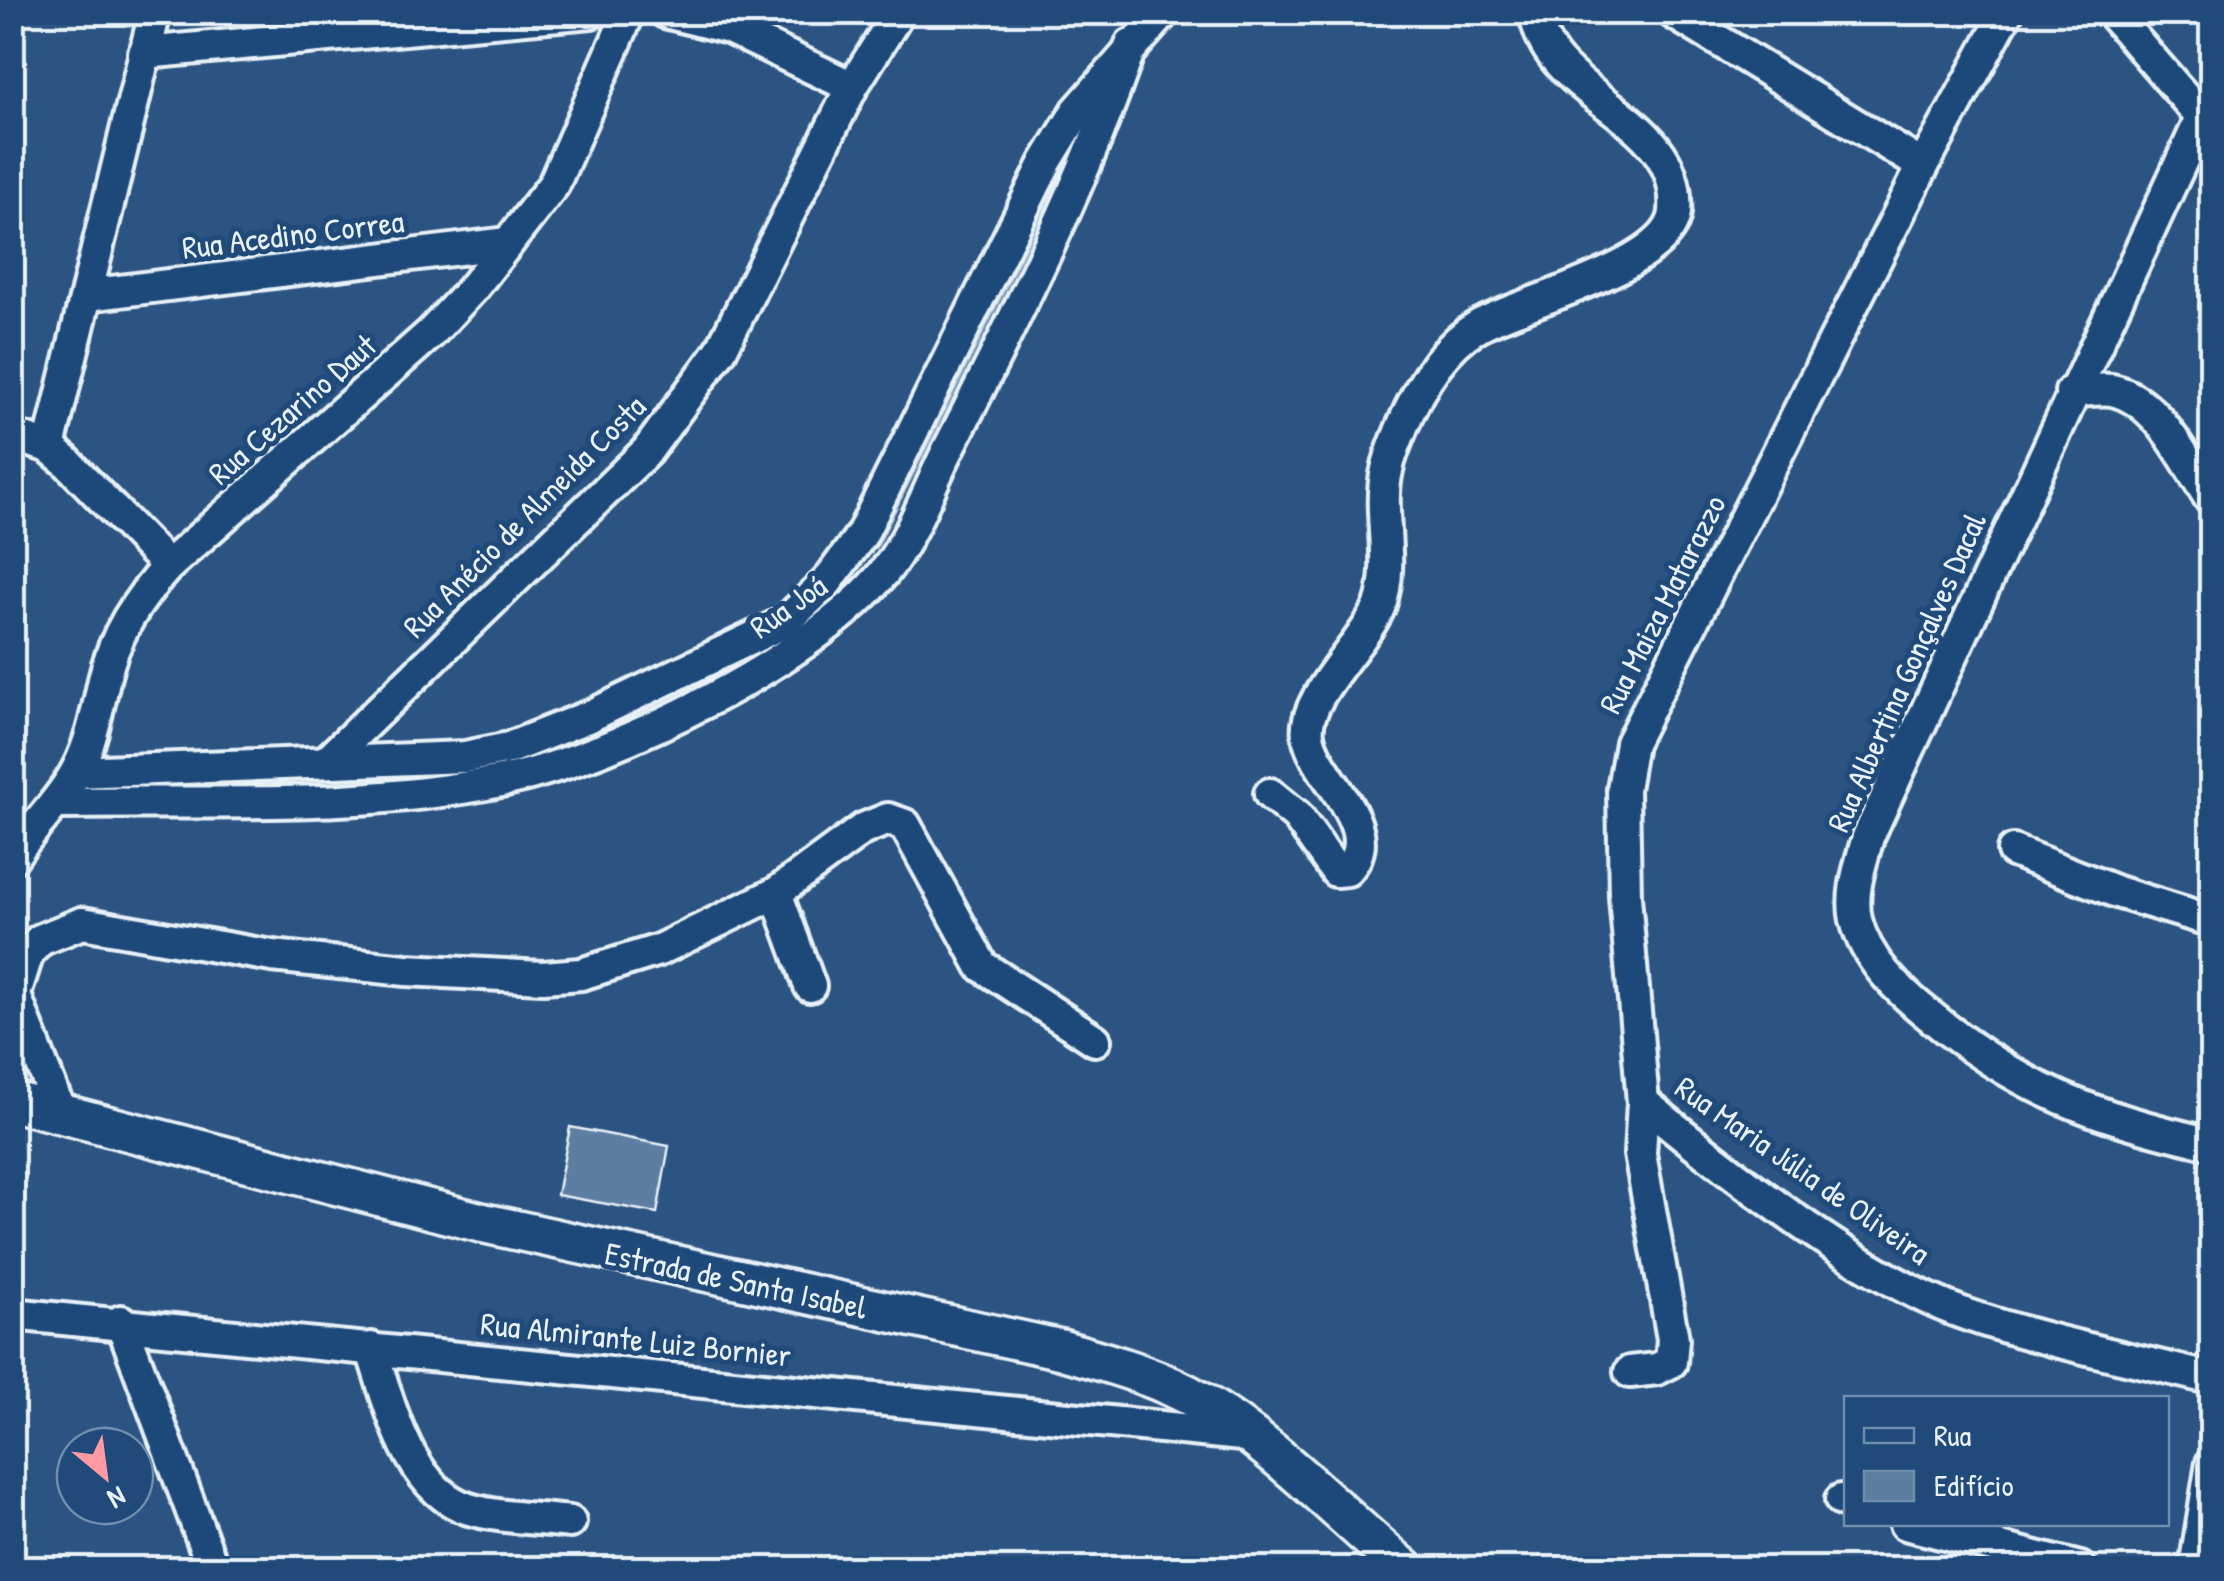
<svg xmlns="http://www.w3.org/2000/svg" width="2224" height="1581" font-family="'Patrick Hand',sans-serif">
<style>
.lines{fill:none;stroke-linecap:round;stroke-linejoin:round}
.stream{stroke:#a0b6cb;stroke-width:6}
.building{fill:#5d7da1;stroke:#e8f1f8;stroke-width:2.5}
.minor-casing{stroke:#e8f1f8;stroke-width:38}
.major-casing{stroke:#e8f1f8;stroke-width:45}
.minor{stroke:#1f4a7a;stroke-width:30}
.major{stroke:#1f4a7a;stroke-width:38}
.labels{text-anchor:middle;dominant-baseline:central;stroke-width:10;stroke-linejoin:round;paint-order:stroke}
.street-label{font-size:32px;fill:#e8f1f8;stroke:#1f4a7a}
</style>
<rect width="100%" height="100%" fill="#2b5482"/>
<filter id="ink" filterUnits="userSpaceOnUse"><feTurbulence type="fractalNoise" baseFrequency=".01" numOctaves="2"/><feDisplacementMap in="SourceGraphic" scale="20" xChannelSelector="R" yChannelSelector="G"/><feConvolveMatrix kernelMatrix="1 2 1 2 8 2 1 2 1" color-interpolation-filters="sRGB"/></filter>
<g filter="url(#ink)">
<g class="lines">
<g class="stream">
<polyline points="801,627 826,605 877,543 1081,132"/>
<polyline points="498,767 615,727 762,653"/>
<polyline points="195,788 407,780"/>
</g>
</g>
<polygon class="building" points="570,1127 669,1146 657,1213 557,1195"/>
<g class="lines">
<defs>
<g id="minor">
<polyline points="665,12 729,28 852,87"/>
<polyline points="1672,12 1923,166"/>
<polyline points="2111,12 2212,129"/>
<polyline points="144,53 591,12"/>
<path d="M2202,117L1868,837C1861,863 1850,892 1856,920C1866,960 1898,990 1929,1015C2021,1091 2097,1118 2212,1144"/>
<polyline points="87,295 508,243"/>
<path d="M2071,392C2084,391 2100,388 2112,390C2160,400 2187,465 2212,501"/>
<polyline points="12,435 49,447 66,461 168,566"/>
<polyline points="49,447 155,12"/>
<polyline points="327,761 647,451 721,350 852,87 899,12"/>
<polyline points="76,772 465,757 509,748 590,716 785,622 827,582 862,534 1046,162 1077,111 1164,12"/>
<path d="M1270,794L1297,816L1336,871L1347,870C1387,827 1314,777 1308,735C1302,697 1367,641 1380,605C1395,561 1377,513 1387,470C1390,455 1397,440 1402,427C1418,389 1442,347 1478,326C1521,301 1670,267 1675,212C1683,112 1547,102 1535,12"/>
<path d="M55,803C204,800 360,811 506,780C616,756 815,659 885,571C913,536 930,484 951,444C1017,314 1084,183 1131,45"/>
<polyline points="2013,851 2117,892 2212,921"/>
<path d="M12,858C32,827 60,802 77,770C92,741 97,712 104,680C114,635 137,600 168,566L431,333L473,288L554,184L629,12"/>
<polyline points="776,893 810,986"/>
<polyline points="12,988 60,1111"/>
<polyline points="15,994 28,953 40,940 82,923 272,956 406,970 543,977 581,974 659,950 776,893 863,829 888,819 905,825 982,966 1095,1040"/>
<path d="M1643,1102C1727,1171 1866,1281 1968,1315C2046,1342 2131,1358 2212,1379"/>
<polyline points="12,1314 1252,1436"/>
<polyline points="121,1321 213,1568"/>
<path d="M371,1348C389,1400 407,1490 469,1509C500,1518 537,1518 570,1522"/>
<polyline points="1630,1372 1657,1369 1671,1362 1673,1339 1640,1154 1643,1102 1625,897 1623,789 1631,743 1923,166 2007,12"/>
<polyline points="1841,1500 1846,1502"/>
<polyline points="1905,1524 2080,1568"/>
<polyline points="2195,1568 2212,1463"/>
</g>
<path id="major" d="M12,1101L483,1223L1059,1349C1108,1363 1158,1376 1203,1403C1274,1445 1340,1515 1404,1568"/>
</defs>
<use href="#minor" class="minor-casing"/>
<use href="#major" class="major-casing"/>
<use href="#minor" class="minor"/>
<use href="#major" class="major"/>
</g>
</g>
<g class="labels">
<g class="street-label">
<text transform="translate(293 234) rotate(-7)">Rua Acedino Correa</text>
<text transform="translate(292 409) rotate(-41)">Rua Cezarino Daut</text>
<text transform="translate(524 516) rotate(-45)">Rua Anécio de Almeida Costa</text>
<text transform="translate(1662 604) rotate(-63)">Rua Maiza Matarazzo</text>
<text transform="translate(788 606) rotate(-35)">Rua Joá</text>
<text transform="translate(1906 672) rotate(-66)">Rua Albertina Gonçalves Dacal</text>
<text transform="translate(1803 1170) rotate(35)">Rua Maria Júlia de Oliveira</text>
<text transform="translate(736 1280) rotate(12)">Estrada de Santa Isabel</text>
<text transform="translate(636 1339) rotate(6)">Rua Almirante Luiz Bornier</text>
</g>
</g>
<rect width="2224" height="1581" fill="none" stroke="#1f4a7a" stroke-width="50"/>
<rect x="25" y="25" width="2174" height="1531" fill="none" stroke="#e8f1f8" stroke-width="4" filter="url(#ink)"/>
<rect x="1844" y="1396" width="325" height="130" fill="#1f4a7a" stroke="#6f8dac" stroke-width="2.5"/>
<rect x="1864" y="1428" width="50" height="15" fill="#1f4a7a" stroke="#6f8dac" stroke-width="2.5"/>
<text x="1934" y="1446" font-size="30" fill="#e8f1f8">Rua</text>
<rect x="1864" y="1471" width="50" height="30" fill="#5d7da1" stroke="#6f8dac" stroke-width="2.5"/>
<text x="1934" y="1496" font-size="30" fill="#e8f1f8">Edifício</text>
<g transform="translate(105 1476) rotate(151)"><circle r="48" fill="#1f4a7a" stroke="#6f8dac" stroke-width="2.5"/>
<path d="M0-8L18 38L0 25L-18 38Z" fill="#ff9aa2"/>
<text y="-15" font-size="28" font-weight="bold" text-anchor="middle" fill="#e8f1f8">N</text>
</g>
</svg>
